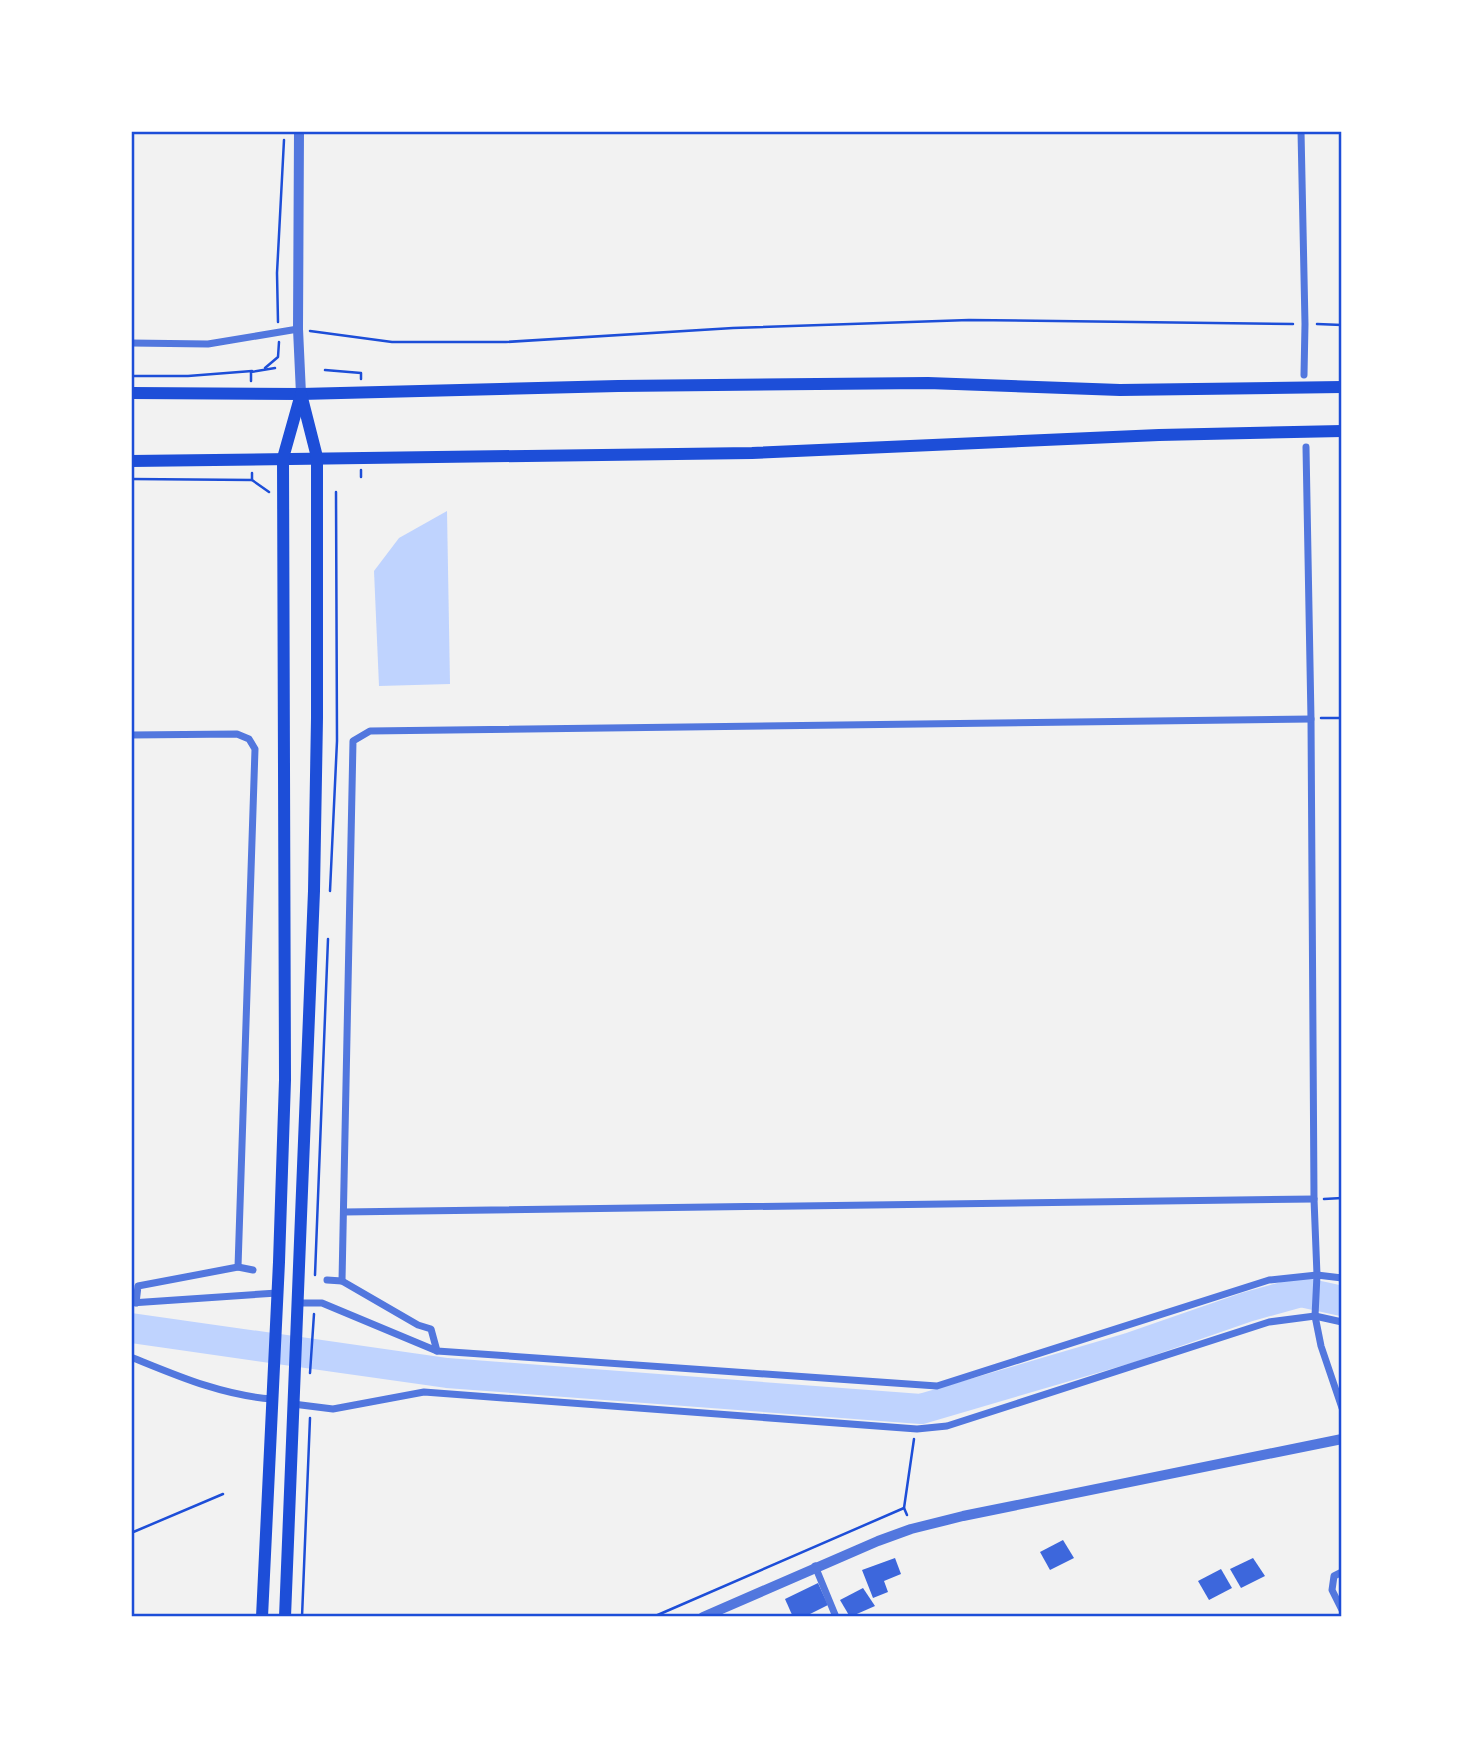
<svg xmlns="http://www.w3.org/2000/svg" width="1473" height="1748" font-family="'Asap Condensed',sans-serif">
<style>
.water{fill:#bfd3fe}
.lines{fill:none;stroke-linecap:round;stroke-linejoin:round}
.river{stroke:#bfd3fe;stroke-width:30}
.building{fill:#3d67dc}
.path{stroke:#1d4ed8;stroke-width:2.5}
.minor{stroke:#5277de;stroke-width:7}
.tertiary{stroke:#5277de;stroke-width:10}
.secondary{stroke:#1d4ed8;stroke-width:12}
.neatline{fill:none;stroke:#1d4ed8;stroke-width:2.5}
</style>
<rect width="100%" height="100%" fill="#f2f2f2"/>
<polygon class="water" points="447,511 450,684 379,686 374,571 399,538"/>
<g class="lines">
<polyline class="river" points="131,1328 447,1373 921,1409 1129,1348 1247,1307 1301,1292 1342,1301"/>
</g>
<g class="building">
<polygon points="1063,1540 1074,1558 1050,1570 1040,1552"/>
<polygon points="895,1558 901,1574 884,1581 888,1592 873,1598 862,1570"/>
<polygon points="1253,1558 1265,1576 1241,1588 1230,1569"/>
<polygon points="1221,1569 1232,1588 1209,1600 1198,1581"/>
<polygon points="818,1583 828,1605 804,1617 793,1617 785,1599"/>
<polygon points="863,1588 875,1606 850,1617 840,1600"/>
</g>
<g class="lines">
<g class="path">
<polyline points="278,322 277,273 284,140"/>
<polyline points="1317,324 1342,325"/>
<polyline points="310,331 392,342 506,342 733,328 969,320 1293,324"/>
<polyline points="265,368 278,357 279,342"/>
<polyline points="325,370 361,373 361,379"/>
<polyline points="131,376 188,376 252,371"/>
<polyline points="251,381 251,372 275,368"/>
<polyline points="252,473 252,480 269,492"/>
<polyline points="361,477 361,470"/>
<polyline points="131,479 252,480"/>
<polyline points="1321,718 1342,718"/>
<polyline points="330,891 337,741 336,492"/>
<polyline points="1324,1199 1342,1198"/>
<polyline points="315,1275 328,939"/>
<polyline points="310,1373 314,1314"/>
<polyline points="907,1515 904,1508 914,1439"/>
<polyline points="131,1533 223,1494"/>
<polyline points="302,1617 310,1418"/>
<polyline points="653,1617 904,1508"/>
</g>
<g class="minor">
<polyline points="1301,131 1305,324 1304,375"/>
<polyline points="131,343 208,344 298,329"/>
<polyline points="1306,447 1311,719 1314,1199 1317,1275 1315,1316 1321,1346 1342,1408"/>
<polyline points="131,735 237,734 249,739 255,749 238,1267"/>
<polyline points="344,1212 1314,1199"/>
<polyline points="327,1280 342,1281 418,1325 431,1329 437,1351"/>
<polyline points="342,1281 353,741 370,731 1311,719"/>
<polyline points="131,1303 277,1293"/>
<polyline points="136,1303 138,1286 238,1267 253,1270"/>
<polyline points="299,1303 322,1303 437,1351 937,1386 1269,1280 1317,1275 1342,1278"/>
<path d="M131,1357C178,1376 221,1395 272,1399"/>
<polyline points="293,1404 333,1409 424,1392 917,1429 947,1426 1269,1322 1315,1316 1342,1322"/>
<polyline points="815,1566 836,1617"/>
<polyline points="1342,1572 1334,1576 1332,1590 1342,1610"/>
</g>
<g class="tertiary">
<polyline points="299,131 298,329 301,394"/>
<polyline points="703,1617 878,1541 911,1529 963,1516 1342,1439"/>
</g>
<g class="secondary">
<polyline points="131,393 301,394 618,386 928,383 1120,390 1342,387"/>
<polyline points="131,461 752,453 1159,435 1342,431"/>
<polyline points="262,1617 279,1262 285,1080 283,458 301,394"/>
<polyline points="285,1617 314,891 317,718 317,457 301,394"/>
</g>
</g>
<rect width="1473" height="1748" fill="none" stroke="#ffffff" stroke-width="266"/>
<rect x="133" y="133" width="1207" height="1482" class="neatline"/>
</svg>
